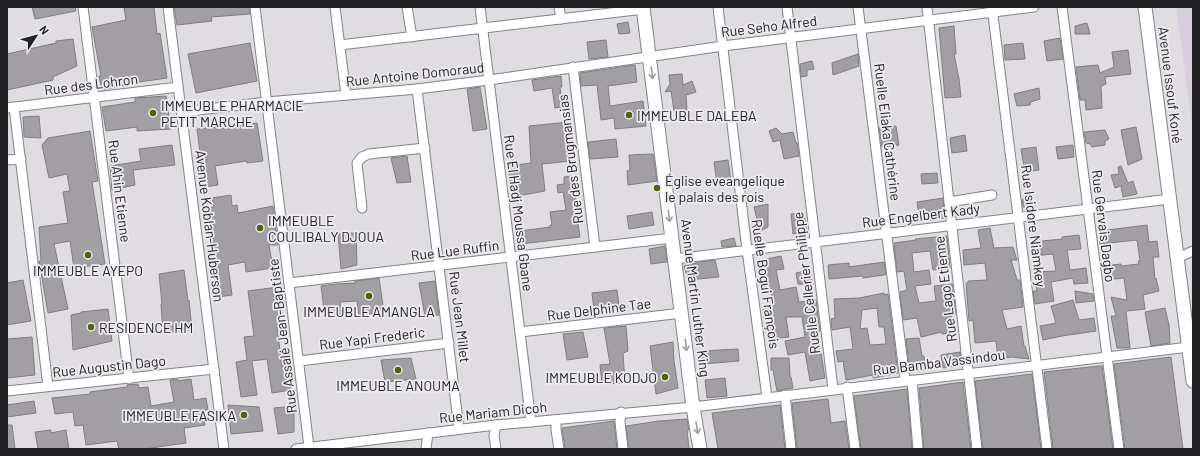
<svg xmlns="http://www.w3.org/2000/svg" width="1200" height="456" font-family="Barlow,sans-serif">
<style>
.built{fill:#d7d0dc}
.building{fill:#a29fa4;stroke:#807e82;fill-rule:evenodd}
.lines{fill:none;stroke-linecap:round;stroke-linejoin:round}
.street-casing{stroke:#858387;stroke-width:11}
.secondary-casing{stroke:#858387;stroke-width:15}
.street{stroke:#fff;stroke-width:9}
.secondary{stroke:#fff;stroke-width:13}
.oneway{stroke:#9c9c9c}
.poi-dot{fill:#4b6412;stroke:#edeaef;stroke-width:1.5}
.labels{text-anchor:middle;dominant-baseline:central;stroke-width:3.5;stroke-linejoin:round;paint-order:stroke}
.street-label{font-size:14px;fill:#232224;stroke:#edeaef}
.poi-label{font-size:14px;fill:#232224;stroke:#edeaef;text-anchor:start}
</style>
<rect width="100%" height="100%" fill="#e0dde2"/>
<polygon class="built" points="1176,7 1193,7 1193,132"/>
<g class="building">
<polygon points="32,7 75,7 76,11 35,19"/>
<polygon points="124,7 154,7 157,34 160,33 167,78 132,83 132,84 102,90 99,76 101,76 92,27 126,20"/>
<polygon points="174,7 249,7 250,14 211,17 212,21 177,25"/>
<polygon points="628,22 630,33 619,34 617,24"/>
<polygon points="1087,23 1090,34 1075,34 1075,26"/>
<polygon points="954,26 956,54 954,54 959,79 961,97 945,98 939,28"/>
<polygon points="1060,38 1063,59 1047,61 1044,41"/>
<polygon points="73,39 77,66 53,77 53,80 7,90 7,54 56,43 56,41"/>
<polygon points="606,40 608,57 589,59 587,42"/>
<polygon points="250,43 257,81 196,93 188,54"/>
<polygon points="1023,43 1025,59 1005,60 1004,45"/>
<polygon points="1128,50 1131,74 1105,77 1106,84 1101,86 1102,108 1086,110 1085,100 1080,100 1076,67 1098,65 1100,73 1114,67 1112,52"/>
<polygon points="858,54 859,66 833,75 832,63"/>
<polygon points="812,61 814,69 807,70 807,76 801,77 800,64"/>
<polygon points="635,65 637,82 608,86 610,106 643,101 646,126 615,129 614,118 601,120 597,85 581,86 580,73"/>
<polygon points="682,74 683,85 692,81 696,92 686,95 687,110 674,111 671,91 665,92 670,84 669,75"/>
<polygon points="561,76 562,87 560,87 562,107 555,108 552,88 534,91 532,80"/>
<polygon points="480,87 487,129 473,131 467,89"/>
<polygon points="1039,88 1040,99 1031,102 1030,105 1017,106 1014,94"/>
<polygon points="166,96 171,129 137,131 137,127 106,131 102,107 135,102 135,98"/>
<polygon points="39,116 41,138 24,137 23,117"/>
<polygon points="569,122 571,161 542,164 545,191 512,197 508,166 531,163 529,126"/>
<polygon points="257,123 263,161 247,163 246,161 215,166 218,185 204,187 201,168 202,168 197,129 217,127 217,129"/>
<polygon points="896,126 899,145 882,147 879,128"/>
<polygon points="1136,127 1142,159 1128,165 1121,130"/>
<polygon points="776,128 782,134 793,132 796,143 797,143 799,156 784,159 780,140 773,142 769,131"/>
<polygon points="1105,130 1109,139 1105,141 1105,145 1092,147 1090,144 1086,143 1084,132"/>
<polygon points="90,131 98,181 92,182 105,264 74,268 70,241 54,244 68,309 48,313 39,261 41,261 39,227 68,223 63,192 70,191 67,174 49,178 42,145 48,138"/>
<polygon points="965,135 967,151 952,153 950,138"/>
<polygon points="616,139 618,157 590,159 588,142"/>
<polygon points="172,145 175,165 133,170 135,185 112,190 110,166 141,161 139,149"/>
<polygon points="1073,145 1074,157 1058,159 1056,147"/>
<polygon points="1036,147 1039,170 1025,172 1021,149"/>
<polygon points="653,154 657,181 628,185 627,171 630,170 629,155"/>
<polygon points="407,156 411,182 397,183 391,158"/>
<polygon points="728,160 731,182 717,184 714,162"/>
<polygon points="1121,166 1128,183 1133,181 1137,194 1123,197 1121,186 1115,188 1111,175 1119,174 1118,167"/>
<polygon points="937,173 938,183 922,184 921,174"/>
<polygon points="572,176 579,217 577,217 580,237 521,244 520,231 550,227 550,225 552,225 550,212 566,210 563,192 558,193 557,185 564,184 564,177"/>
<polygon points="231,195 232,206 237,205 238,213 273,206 278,245 269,245 273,268 246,272 245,262 228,265 232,295 218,297 206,208 214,207 212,198"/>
<polygon points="943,198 945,218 920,221 917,202"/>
<polygon points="1022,199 1032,199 1033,207 1023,207"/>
<polygon points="768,204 768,227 756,233 757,219 754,207"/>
<polygon points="652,212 654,225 629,229 627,216"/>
<polygon points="804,213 807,232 793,234 791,214"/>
<polygon points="1147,225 1149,242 1157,241 1159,257 1153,257 1155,279 1156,278 1159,291 1143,295 1145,309 1126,311 1130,348 1117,348 1111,316 1116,316 1111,297 1127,300 1124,278 1106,280 1103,266 1121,264 1121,266 1139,264 1138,261 1140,261 1137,240 1100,244 1099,231"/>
<polygon points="990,228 994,248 1013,247 1017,260 1011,260 1017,280 1020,280 1023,307 1002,310 1007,329 1021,326 1024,346 1025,346 1029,359 1011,357 998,359 996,341 975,343 973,320 969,321 966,283 968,283 968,281 987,280 985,263 964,265 963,250 981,248 978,230"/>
<polygon points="356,233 357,265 341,269 338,234"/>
<polygon points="1079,235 1081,249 1067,250 1070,270 1086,268 1088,283 1074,284 1073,278 1051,282 1054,301 1035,304 1033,291 1037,291 1035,272 1056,271 1053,254 1034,256 1032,242 1062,239 1062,237"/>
<polygon points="947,236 950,268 933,270 930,251 912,253 914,272 929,270 931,284 915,286 919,303 936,301 934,286 952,284 955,306 956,314 951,315 953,333 942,334 942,332 921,337 917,318 903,320 900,292 907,290 904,271 897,272 894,243 916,240 915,239"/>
<polygon points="734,238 736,246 722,247 721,241"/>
<polygon points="665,246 667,262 651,264 649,249"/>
<polygon points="781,256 784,269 776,270 780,290 796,287 799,302 816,300 820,331 818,332 819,353 821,353 825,378 810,381 805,352 788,355 785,341 805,337 802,317 786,317 789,337 771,339 769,319 764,319 763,307 774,306 770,289 763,290 760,279 765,278 762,260"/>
<polygon points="715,260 719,277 688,280 684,266 700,262"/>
<polygon points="884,262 886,274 884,275 863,278 863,276 829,279 828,265 849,263 849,267"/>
<polygon points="184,270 188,301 189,300 192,330 163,333 161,304 162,304 159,274"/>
<polygon points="810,270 813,285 798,284 796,273"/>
<polygon points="379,278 384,312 359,315 357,301 340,302 341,316 325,318 321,286 336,284 355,283 355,281"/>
<polygon points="23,280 31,321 7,325 7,283"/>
<polygon points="435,281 439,315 425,316 419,283"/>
<polygon points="278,287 284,326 277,327 282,366 287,365 291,390 272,393 267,359 252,361 257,395 241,397 236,362 247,360 244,337 254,336 248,291"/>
<polygon points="617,290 619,306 594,310 592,293"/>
<polygon points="1075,291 1093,294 1094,301 1076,303"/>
<path d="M884,293V295L888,294L898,373L873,378V375L846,380L843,361L838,362L836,351L853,349L850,327L832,330L831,319L835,318L834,299L859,298ZM877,308L879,327H884L886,344L870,345L867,328L860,329L862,310Z"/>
<polygon points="1073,300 1079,320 1094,318 1096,331 1062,336 1043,340 1040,326 1056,323 1051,306"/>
<polygon points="1165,308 1169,325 1170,343 1151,346 1145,312"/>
<polygon points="108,309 112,341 73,350 71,315 81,313 81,312"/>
<polygon points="626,326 628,351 623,353 625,383 602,384 600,365 610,364 604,328"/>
<polygon points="583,332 588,357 567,360 563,334"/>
<polygon points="32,337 35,375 7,378 7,339"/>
<polygon points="919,338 922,356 924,356 926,370 910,372 906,339"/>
<polygon points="673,342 674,361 678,388 656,394 650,346"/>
<polygon points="738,349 739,361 703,364 702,351"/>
<polygon points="960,352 961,365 943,368 941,355"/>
<polygon points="1171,357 1183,449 1125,449 1114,364"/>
<polygon points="411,358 416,379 385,382 381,360"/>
<polygon points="771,358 789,358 790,377 791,377 793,388 777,391 773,370 771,370"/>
<polygon points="1099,366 1102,366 1113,449 1053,449 1044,372"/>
<polygon points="1032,374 1041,449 983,449 975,381"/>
<polygon points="725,378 727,396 707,398 705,380"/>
<polygon points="178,379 178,381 191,379 194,400 206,398 208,410 203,410 205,425 184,428 186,443 144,449 119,449 117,441 86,445 83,425 75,426 73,412 55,414 52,398 90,394 90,392 127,387 127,385 138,384 139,388 148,387 151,406 174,402 170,380"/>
<polygon points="963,382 971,449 924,449 919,388"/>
<polygon points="907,389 912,449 861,449 854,396"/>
<polygon points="828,399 831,423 845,421 849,449 797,449 792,403"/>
<polygon points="34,401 36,413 7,417 7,405"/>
<polygon points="228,405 259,407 263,431 231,434"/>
<polygon points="780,405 785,449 718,449 712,413"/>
<polygon points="294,406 294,432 278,434 274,408"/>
<polygon points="687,419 689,430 687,430 689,449 629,449 626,426 659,421"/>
<polygon points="614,421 617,449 565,449 562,428"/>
<polygon points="7,425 12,425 15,449 7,449"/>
<polygon points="51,430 51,433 66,430 69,449 38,449 35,432"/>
</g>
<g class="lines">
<defs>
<g id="street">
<polyline points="83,7 129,379"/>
<polyline points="168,7 224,449"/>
<polyline points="255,7 309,447"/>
<polyline points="335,7 346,95"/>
<polyline points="407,7 412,37"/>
<polyline points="480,7 531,422"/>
<polyline points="559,7 561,19"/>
<polyline points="718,7 747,250 767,397"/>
<polyline points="787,7 833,389"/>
<polyline points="858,7 905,380"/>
<polyline points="927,7 977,449"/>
<polyline points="992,7 1047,449"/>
<polyline points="1062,7 1119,449"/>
<polyline points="340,45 644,9"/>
<polyline points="573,67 595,247"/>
<polyline points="417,89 459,429"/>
<polyline points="14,107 48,386"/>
<polyline points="7,108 178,87"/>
<polyline points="182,112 267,102 417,89 489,80 723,46 1034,7"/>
<polyline points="7,160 21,159"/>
<polyline points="949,202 992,195"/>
<polyline points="362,208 357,163 362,157 369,154 425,148"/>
<polyline points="1177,258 1193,251"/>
<polyline points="675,259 1170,199"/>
<polyline points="289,283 672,238"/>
<polyline points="520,332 682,313"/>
<polyline points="299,361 449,343"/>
<polyline points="912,380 918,449"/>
<polyline points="847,387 855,449"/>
<polyline points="7,391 214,369"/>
<polyline points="785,395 791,449"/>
<polyline points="621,412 620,422 623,449"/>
<polyline points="556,420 556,430 559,449"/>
<polyline points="296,449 496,425 693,407 1189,347"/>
<polyline points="426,449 428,433"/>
<polyline points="496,449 494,436 496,425"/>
</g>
<g id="secondary">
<polyline points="643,7 693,407 700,449"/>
<polyline points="1145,7 1193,381"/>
</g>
</defs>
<use href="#street" class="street-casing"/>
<use href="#secondary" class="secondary-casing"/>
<use href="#street" class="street"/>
<use href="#secondary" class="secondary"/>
</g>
<defs><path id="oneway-shaft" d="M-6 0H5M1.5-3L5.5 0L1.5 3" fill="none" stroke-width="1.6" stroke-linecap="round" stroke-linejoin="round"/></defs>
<g class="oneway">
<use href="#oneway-shaft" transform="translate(652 73) rotate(83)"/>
<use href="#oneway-shaft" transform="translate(669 216) rotate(83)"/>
<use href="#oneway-shaft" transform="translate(686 345) rotate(83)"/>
<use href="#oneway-shaft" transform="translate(697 428) rotate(81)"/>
</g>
<g class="poi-dot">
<circle cx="153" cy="113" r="4"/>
<circle cx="629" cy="115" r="4"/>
<circle cx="657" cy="188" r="4"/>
<circle cx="260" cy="228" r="4"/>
<circle cx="88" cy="255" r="4"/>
<circle cx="369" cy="296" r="4"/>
<circle cx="91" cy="327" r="4"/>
<circle cx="398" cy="370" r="4"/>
<circle cx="665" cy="377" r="4"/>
<circle cx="244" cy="415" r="4"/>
</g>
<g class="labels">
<g class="street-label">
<text transform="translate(769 26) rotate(-7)">Rue Seho Alfred</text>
<text transform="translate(415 74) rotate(-6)">Rue Antoine Domoraud</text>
<text transform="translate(91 84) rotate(-7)">Rue des Lohron</text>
<text transform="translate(1171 85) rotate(83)">Avenue Issouf Koné</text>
<text transform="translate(888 132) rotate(83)">Ruelle Eliaka Cathérine</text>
<text transform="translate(570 159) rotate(-97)">Rue des Brugmansias</text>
<text transform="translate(120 191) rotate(83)">Rue Ahin Etienne</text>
<text transform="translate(519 213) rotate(83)">Rue El Hadj Moussa Gbane</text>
<text transform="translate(921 215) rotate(-7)">Rue Engelbert Kady</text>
<text transform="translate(210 226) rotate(83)">Avenue Koblan-Huberson</text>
<text transform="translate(1034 226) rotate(83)">Rue Isidore Niamkey</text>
<text transform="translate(1104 226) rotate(83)">Rue Gervais Dagbo</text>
<text transform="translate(455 250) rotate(-7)">Rue Lue Ruffin</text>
<text transform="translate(806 283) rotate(-97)">Ruelle Cellerier Philippe</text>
<text transform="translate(766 284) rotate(82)">Ruelle Bogui François</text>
<text transform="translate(945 289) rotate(-97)">Rue Lago Etienne</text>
<text transform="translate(696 298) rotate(83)">Avenue Martin Luther King</text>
<text transform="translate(599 309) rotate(-7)">Rue Delphine Tae</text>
<text transform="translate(460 317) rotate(83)">Rue Jean Millet</text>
<text transform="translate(282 336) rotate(-97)">Rue Assalé Jean-Baptiste</text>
<text transform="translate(372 338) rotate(-7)">Rue Yapi Frederic</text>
<text transform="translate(939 362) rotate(-7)">Rue Bamba Vassindou</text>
<text transform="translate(109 366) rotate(-6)">Rue Augustin Dago</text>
<text transform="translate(493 412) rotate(-6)">Rue Mariam Dicoh</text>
</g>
<g class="poi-label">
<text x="161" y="105">IMMEUBLE PHARMACIE<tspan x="161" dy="16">PETIT MARCHE</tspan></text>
<text x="637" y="115">IMMEUBLE DALEBA</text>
<text x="665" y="180">Église eveangelique<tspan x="665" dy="16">le palais des rois</tspan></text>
<text x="268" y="220">IMMEUBLE<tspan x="268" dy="16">COULIBALY DJOUA</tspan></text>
<text x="88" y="270" text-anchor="middle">IMMEUBLE AYEPO</text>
<text x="369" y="311" text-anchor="middle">IMMEUBLE AMANGLA</text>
<text x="99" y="327">RESIDENCE HM</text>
<text x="657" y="377" text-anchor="end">IMMEUBLE KODJO</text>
<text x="398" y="385" text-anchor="middle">IMMEUBLE ANOUMA</text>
<text x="236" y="415" text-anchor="end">IMMEUBLE FASIKA</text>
</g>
</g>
<rect width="1200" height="456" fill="none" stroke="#232224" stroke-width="16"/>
<g transform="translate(36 36) rotate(54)" stroke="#edeaef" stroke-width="3" paint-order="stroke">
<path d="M0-3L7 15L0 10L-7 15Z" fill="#232224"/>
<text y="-6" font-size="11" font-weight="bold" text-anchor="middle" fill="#232224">N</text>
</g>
</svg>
